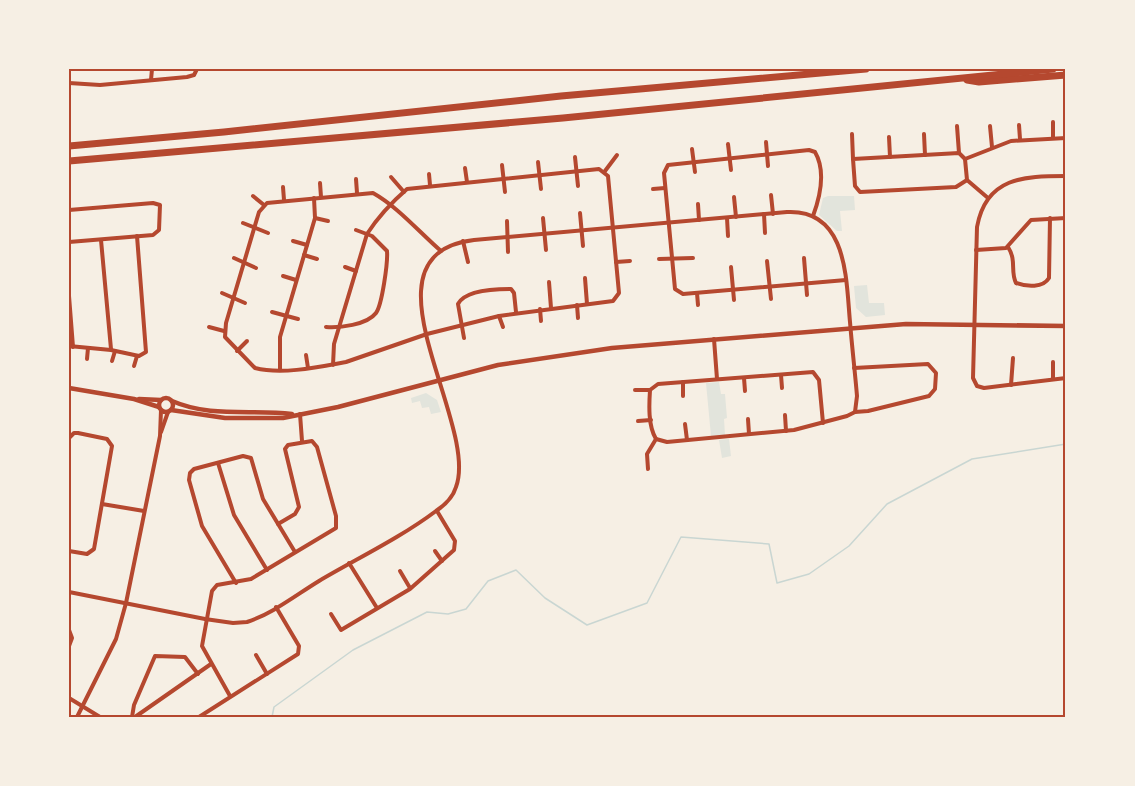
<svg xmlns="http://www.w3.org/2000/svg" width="1135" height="786" font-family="'Noto Sans',sans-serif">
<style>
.green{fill:#e2e4dc}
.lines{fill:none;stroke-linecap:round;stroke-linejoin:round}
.stream{stroke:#c9d6d2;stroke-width:1.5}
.minor{stroke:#b5482f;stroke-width:4}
.tertiary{stroke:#b5482f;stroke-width:4.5}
.motorway{stroke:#b5482f;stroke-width:7}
.neatline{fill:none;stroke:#b5482f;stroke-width:2}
</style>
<rect width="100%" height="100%" fill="#f6efe4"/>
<g class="green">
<polygon points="828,196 854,196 855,210 840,211 842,231 837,231 819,215 823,198"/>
<polygon points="867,285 869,303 884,303 885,315 866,317 856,308 854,286"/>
<polygon points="719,382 721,394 725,394 727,418 724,419 725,435 711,436 706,383"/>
<polygon points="426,393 437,400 441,412 431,414 429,407 422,408 420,401 412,403 411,398"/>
<polygon points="729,439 731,456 722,458 719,440"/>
</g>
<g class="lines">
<polyline class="stream" points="272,717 274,707 353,650 427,612 448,614 466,609 488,581 516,570 545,598 587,625 647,603 681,537 769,544 777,583 809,574 849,546 887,504 972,459 1066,444"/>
<g class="minor">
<polyline points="151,80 152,69"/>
<polyline points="69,83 100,85 187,77 194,75 197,69"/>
<polyline points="1053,122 1053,138"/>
<polyline points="1019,125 1020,139"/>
<polyline points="957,126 959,153"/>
<polyline points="990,126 992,147"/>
<polyline points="852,134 853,159"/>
<polyline points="924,134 925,155"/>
<polyline points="889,137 890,157"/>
<polyline points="766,142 768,166"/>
<polyline points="728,144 731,170"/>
<polyline points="692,149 695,172"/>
<polyline points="575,157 578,186"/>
<polyline points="965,159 1011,141 1066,138"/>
<polyline points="538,162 541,189"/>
<polyline points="502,165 505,192"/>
<polyline points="465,168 467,182"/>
<polyline points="605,171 617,155"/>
<polyline points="429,174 430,185"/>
<path d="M1066,176C1024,176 986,177 977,227L973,378L977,386L984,388L1066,378"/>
<polyline points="391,177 404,192"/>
<polyline points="356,179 357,193"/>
<polyline points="967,180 965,159 959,153 853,159 855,186 860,192 956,187 967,180 988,198"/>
<polyline points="320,183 321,197"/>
<polyline points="283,187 284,200"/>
<polyline points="653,189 665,188"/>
<polyline points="771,195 773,214"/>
<polyline points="253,196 264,205"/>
<polyline points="734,197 736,217"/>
<polyline points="698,204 699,220"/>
<polyline points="69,210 153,203 160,205 159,230 153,235 69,242"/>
<polyline points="580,213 583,246"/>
<polyline points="764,214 765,233"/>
<path d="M813,216C820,197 826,171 815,152L809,150L668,165L664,173L675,289L683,294L846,280"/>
<polyline points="315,218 328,221"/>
<polyline points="543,218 546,250"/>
<polyline points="727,218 728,236"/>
<polyline points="507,221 508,252"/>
<polyline points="243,223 268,233"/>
<polyline points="101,240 111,349"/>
<polyline points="293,241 307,245"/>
<polyline points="463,241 468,262"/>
<path d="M1008,247C1017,261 1010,271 1016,283C1027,287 1043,288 1049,278L1050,218"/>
<polyline points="976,250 1006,248 1031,220 1066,218"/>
<polyline points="304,255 317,259"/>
<polyline points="234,258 256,268"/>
<polyline points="804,258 807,295"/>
<polyline points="659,259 693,258"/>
<polyline points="767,261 771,299"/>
<polyline points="616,262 630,261"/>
<polyline points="345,267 356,271"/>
<polyline points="731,267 734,300"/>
<polyline points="283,276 296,280"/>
<polyline points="585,278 587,304"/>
<polyline points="549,282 551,308"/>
<polyline points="222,293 245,303"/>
<polyline points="697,293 698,305"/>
<polyline points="69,296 73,347"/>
<polyline points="577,305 578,318"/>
<polyline points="540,309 541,321"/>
<polyline points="272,312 298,319"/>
<polyline points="499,316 503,327"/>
<polyline points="209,327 224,331"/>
<path d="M326,327C339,328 367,325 376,313C382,305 388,262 387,251L372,236L356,230"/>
<path d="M464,338L458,304C465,290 497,289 511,289L514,293L516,312"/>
<polyline points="714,339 717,379"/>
<polyline points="69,346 111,350 139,356 146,352 137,236"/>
<polyline points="237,351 247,341"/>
<polyline points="306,355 308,368"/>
<polyline points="87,359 88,348"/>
<polyline points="112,361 115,351"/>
<path d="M333,365L334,344L367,234C378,217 392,202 407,189L599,169L608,176L619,293L613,301L499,316L427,334L346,362C319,367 282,375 255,368L225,337L226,323L259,212L267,203L373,193C398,207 419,232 441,251"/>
<polyline points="134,366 137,356"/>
<polyline points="854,368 928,364 936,373 935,389 929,396 868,411 855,412"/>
<polyline points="280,369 280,337 315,218 314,198"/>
<polyline points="781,375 782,388"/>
<polyline points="744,378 745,391"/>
<polyline points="1053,379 1053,362"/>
<polyline points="683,382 683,396"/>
<polyline points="1011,385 1013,358"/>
<polyline points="635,390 650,390"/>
<polyline points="300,414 302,441"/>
<polyline points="785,415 786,431"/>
<polyline points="748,419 749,434"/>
<polyline points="638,421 651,420"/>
<polyline points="685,424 687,440"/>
<polyline points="161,432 168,412"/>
<polyline points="69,438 74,433 78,433 107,439 112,446 94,549 87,554 69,551"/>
<path d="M656,439C648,426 649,405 650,390L658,384L813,372L819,380L823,423"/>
<polyline points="218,463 234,515 267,570"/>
<polyline points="102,504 144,511"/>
<polyline points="435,551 442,561"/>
<polyline points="349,563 377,608"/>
<polyline points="400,571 410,588"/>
<polyline points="236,583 202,526 189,480 190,473 194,469 243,456 251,458 263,499 295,552"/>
<path d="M69,592L205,619L233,623L247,622C272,614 296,595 319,581C358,558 400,538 436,511C445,505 453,497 456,487C480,423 353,254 474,240L787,212C848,209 846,280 850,322C852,347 855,372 857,396L855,412L847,416L794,430L667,442L656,439L647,454L648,469"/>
<polyline points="331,614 341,630 410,589 454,550 455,541 437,511"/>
<polyline points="69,630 72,638 69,646"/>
<polyline points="256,655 267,674"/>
<polyline points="230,696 202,646 212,591 217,585 251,579 336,528 336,516 317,447 312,441 288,445 285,449 299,507 295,514 278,524"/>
<polyline points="69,698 100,717"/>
<polyline points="77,717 116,639 126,603 160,436 161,410"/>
<polyline points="132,717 134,705 155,656 185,657 198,674"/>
<polyline points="135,717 211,664"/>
<polyline points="199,717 298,654 299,646 276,607"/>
</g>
<g class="tertiary">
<polyline points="69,388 134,399 159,407"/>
<circle cx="166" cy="405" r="7"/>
<polyline points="139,399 161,400"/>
<path d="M172,401C211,418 251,409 292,414"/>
<polyline points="171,410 225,418 283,418 338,407 498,365 612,348 906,324 1066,326"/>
</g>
<g class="motorway">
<polyline points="967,80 979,82 1066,75"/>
<polyline points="69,146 224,132 561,96 866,69"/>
<polyline points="69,161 563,118 1053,69"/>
</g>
</g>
<rect width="1135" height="786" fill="none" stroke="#f6efe4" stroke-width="141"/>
<rect x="70" y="70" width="994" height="646" class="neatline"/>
</svg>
